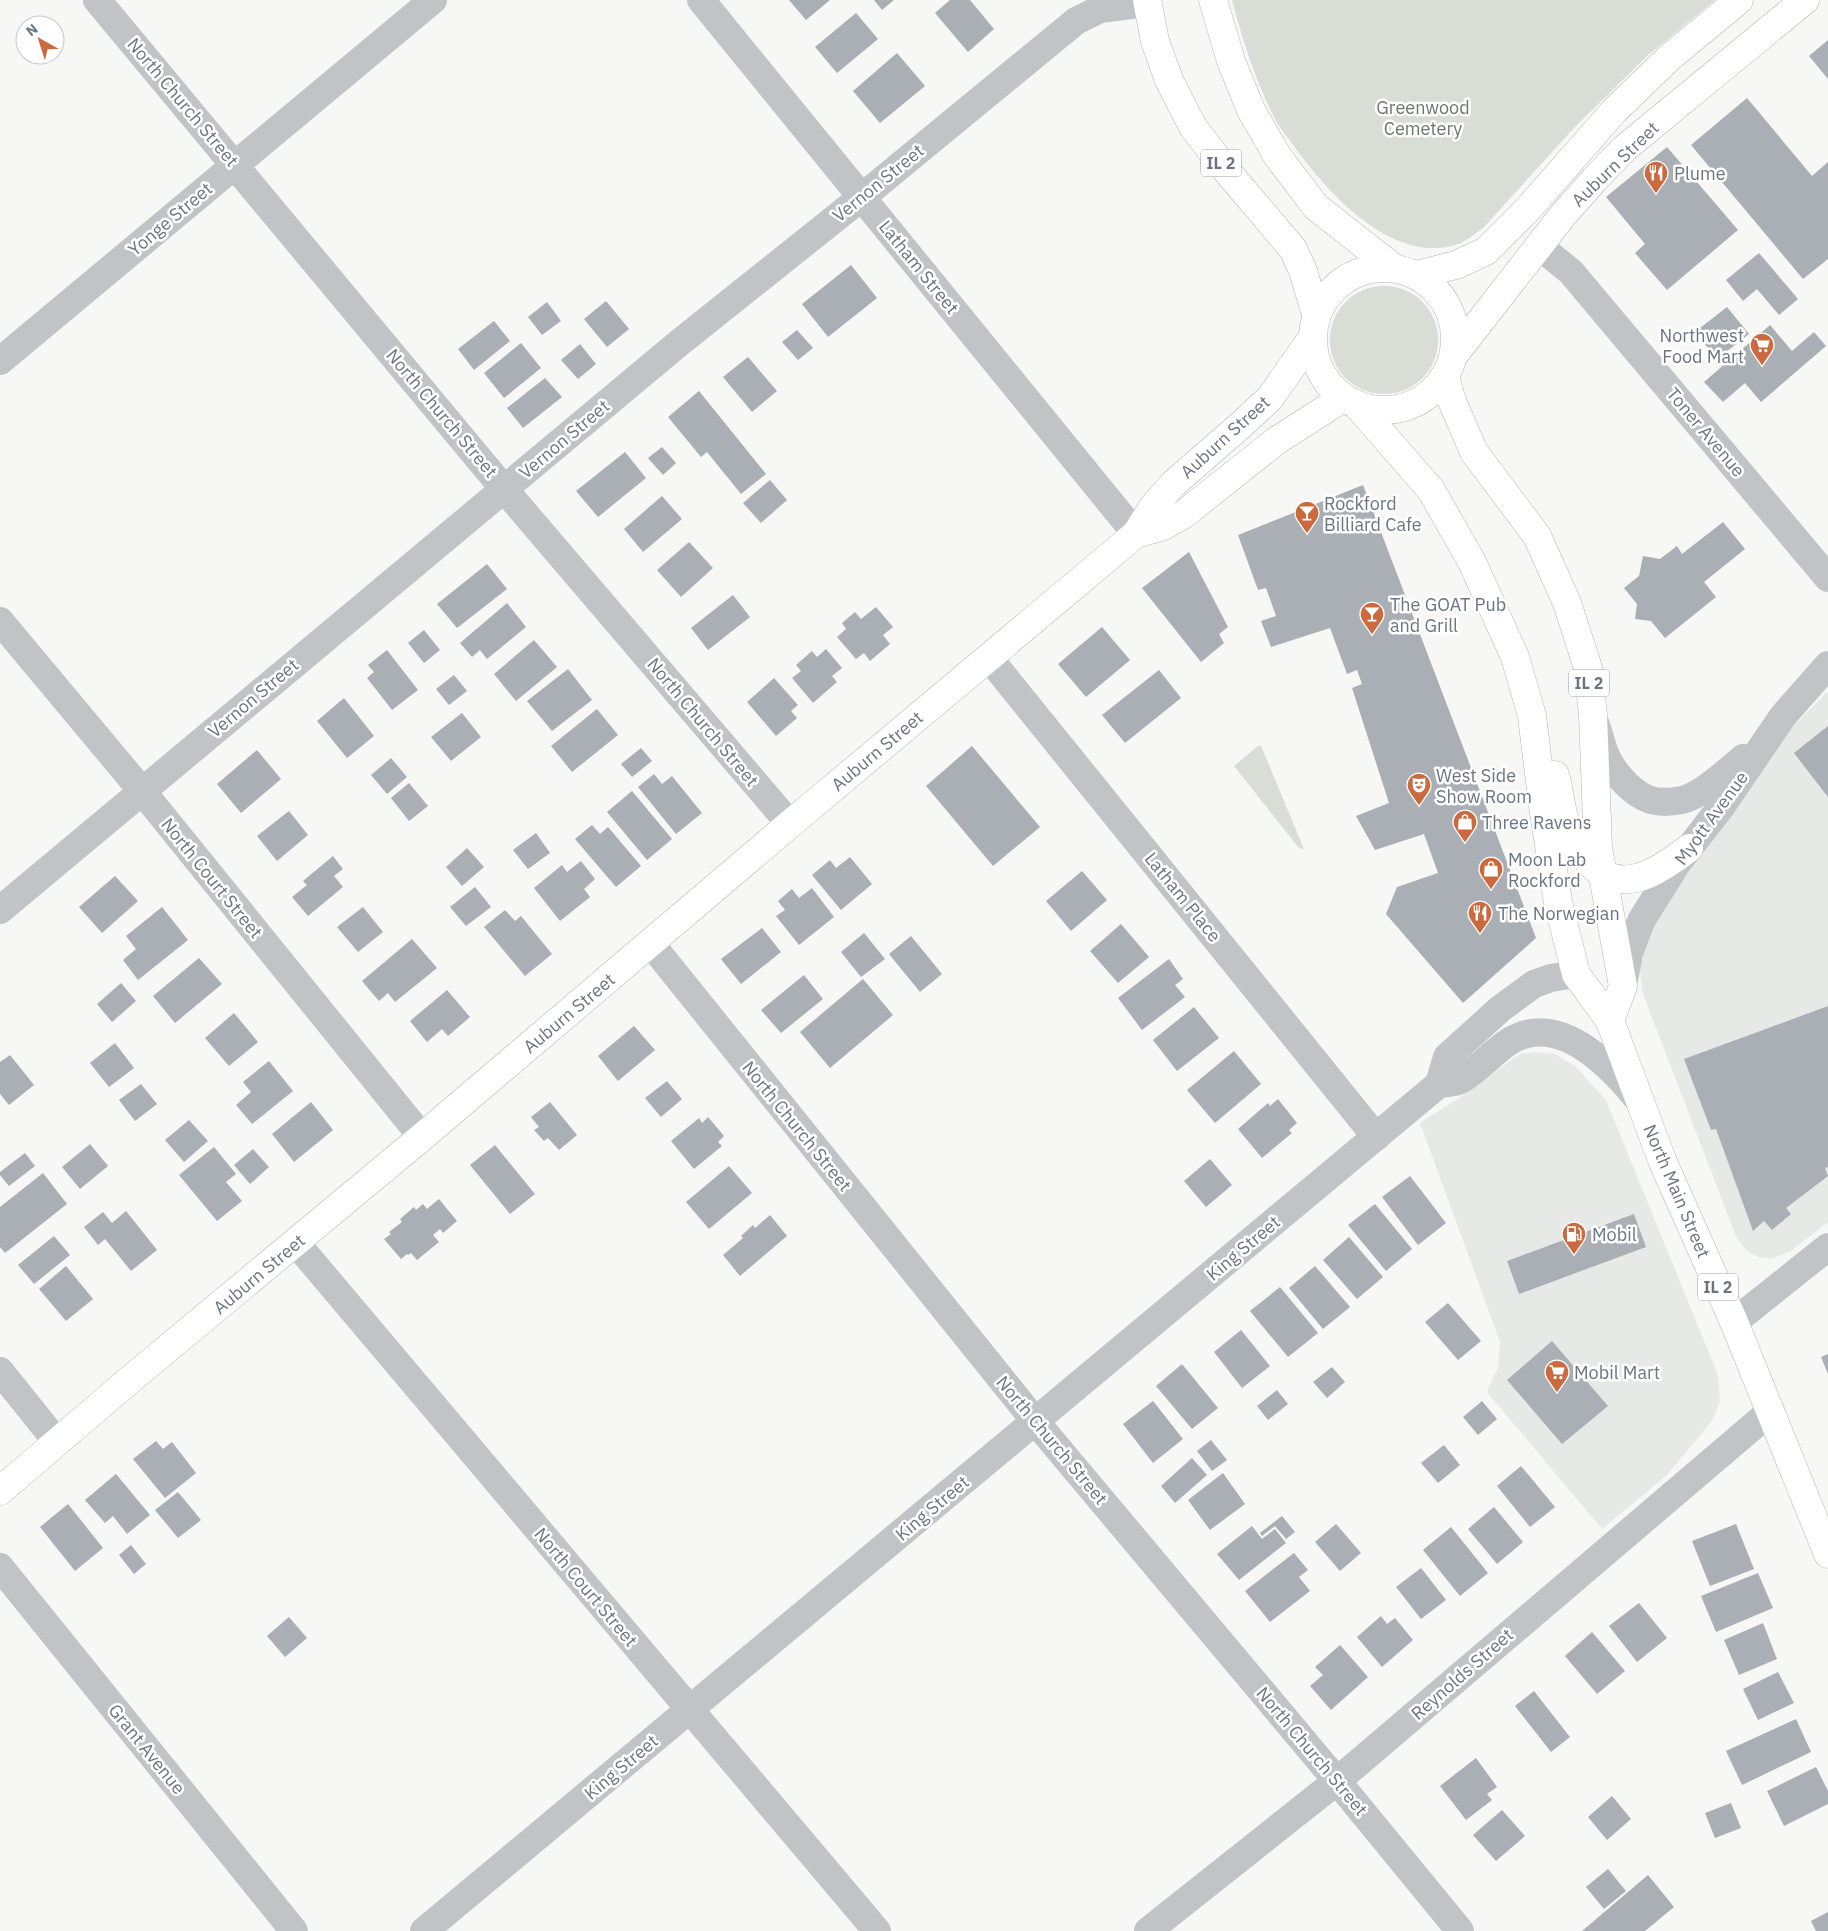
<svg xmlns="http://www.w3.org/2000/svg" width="1828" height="1931" font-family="'IBM Plex Sans',sans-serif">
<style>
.built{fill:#e7e9e7}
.green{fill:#d8ddd6}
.building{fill:#a9afb4}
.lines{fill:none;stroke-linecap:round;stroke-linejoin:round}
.major-casing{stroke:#b3b6ba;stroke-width:29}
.minor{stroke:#c1c4c7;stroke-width:28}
.major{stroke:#fff;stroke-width:28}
.labels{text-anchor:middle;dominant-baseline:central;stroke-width:5;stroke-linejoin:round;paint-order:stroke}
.shield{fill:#fff;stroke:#979ea7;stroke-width:1}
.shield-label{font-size:16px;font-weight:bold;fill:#6a7581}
.street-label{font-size:18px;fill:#6a7581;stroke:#fff}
.park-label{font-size:18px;fill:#6a7968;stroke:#fff}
.poi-label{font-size:18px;fill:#6a7581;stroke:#fff;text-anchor:start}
</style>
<rect width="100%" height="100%" fill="#f7f7f5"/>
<g class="built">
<polygon points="1828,691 1828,1222 1791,1251 1771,1259 1758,1257 1746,1250 1737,1238 1732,1226 1643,994 1639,965 1655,911 1779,741"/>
<polygon points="1535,1052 1555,1054 1575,1066 1606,1100 1718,1375 1720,1401 1712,1421 1667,1475 1602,1529 1487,1392 1498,1367 1500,1342 1420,1123 1459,1098 1520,1054"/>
</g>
<g class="green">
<path d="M1232,0H1715L1648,55L1572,130L1484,227C1475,234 1466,242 1455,245C1391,264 1326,191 1294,146C1288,138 1281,130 1276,121C1256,82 1243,42 1232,0Z"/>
<circle cx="1384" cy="340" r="54"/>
<polygon points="1258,746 1261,746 1304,849 1299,848 1234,766"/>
</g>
<g class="building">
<polygon points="789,0 830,0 806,20"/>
<polygon points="874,0 894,0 882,10"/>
<polygon points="950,0 970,0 994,29 968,52 935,13"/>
<polygon points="856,13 878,39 837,73 815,47"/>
<polygon points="1828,40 1828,79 1809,56"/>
<polygon points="897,53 925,86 880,123 853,91"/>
<polygon points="1747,98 1812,176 1828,162 1828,259 1803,279 1691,145"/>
<polygon points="1667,147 1738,230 1667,290 1635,253 1645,244 1606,197"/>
<polygon points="1759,253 1798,299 1779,315 1757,289 1743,301 1726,280"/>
<polygon points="851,265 877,298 828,337 802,304"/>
<polygon points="606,301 629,329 607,347 584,319"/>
<polygon points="547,302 561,321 542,335 528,317"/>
<polygon points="1727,307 1749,334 1717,359 1695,332"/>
<polygon points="494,321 510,341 474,370 458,349"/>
<polygon points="1770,325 1792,351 1814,332 1826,346 1761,402 1745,383 1723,402 1704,382"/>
<polygon points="797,330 813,348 798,360 782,342"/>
<polygon points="521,343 541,368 504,398 484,373"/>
<polygon points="580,344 596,364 578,379 561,360"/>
<polygon points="748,357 777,391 752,412 723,377"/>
<polygon points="545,378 562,397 523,428 507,408"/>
<polygon points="699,391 766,474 741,494 707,452 701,457 668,417"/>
<polygon points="662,447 676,463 663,475 648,458"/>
<polygon points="625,452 646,478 598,517 576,491"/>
<polygon points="770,480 787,500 761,523 743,503"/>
<polygon points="1363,485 1536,938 1463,1003 1386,914 1397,887 1438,873 1424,834 1375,850 1356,816 1389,803 1352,688 1362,684 1357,670 1347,674 1330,628 1271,647 1261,621 1276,616 1266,588 1258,590 1238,535"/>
<polygon points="662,496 682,519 643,552 624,529"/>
<polygon points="1723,522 1745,549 1704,582 1716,597 1665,638 1651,621 1635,619 1637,604 1624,588 1639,576 1643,556 1660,559 1677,546 1682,554"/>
<polygon points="689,542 713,568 681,597 657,570"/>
<polygon points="1189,552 1228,627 1219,634 1224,643 1201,662 1142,588"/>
<polygon points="487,564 507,589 457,628 437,604"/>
<polygon points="733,595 750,617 708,650 691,628"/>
<polygon points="507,603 526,627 487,659 480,650 472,657 460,643"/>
<polygon points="876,607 893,627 883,635 890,644 870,661 864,653 856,659 837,637 846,629 842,623 855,612 861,619"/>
<polygon points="1102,627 1130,660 1086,697 1058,664"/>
<polygon points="424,630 440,650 424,663 408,643"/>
<polygon points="534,640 557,667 516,701 494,674"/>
<polygon points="826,649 842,668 832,676 837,682 813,703 792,678 801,671 796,665 812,651 817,657"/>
<polygon points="387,650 418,690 392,710 367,678 374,672 368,665"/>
<polygon points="568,669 592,700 552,731 527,701"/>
<polygon points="1159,670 1181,698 1125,743 1102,715"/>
<polygon points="454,675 467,691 449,705 436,689"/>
<polygon points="774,678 798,705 791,711 797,718 776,736 747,702"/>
<polygon points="344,698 374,736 347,758 317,721"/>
<polygon points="597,709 618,735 572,772 551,746"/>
<polygon points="462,713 481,737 451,761 431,737"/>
<polygon points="1828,726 1828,797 1794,753"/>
<polygon points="972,746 1040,827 993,866 926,786"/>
<polygon points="641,748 652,761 632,777 621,764"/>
<polygon points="257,750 281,779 241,813 217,784"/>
<polygon points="391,758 407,777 387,794 371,775"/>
<polygon points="654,774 662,784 672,776 702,813 676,834 638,787"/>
<polygon points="409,783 428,806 409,821 391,798"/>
<polygon points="632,791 672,839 647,860 607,812"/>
<polygon points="289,811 308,835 277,861 257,836"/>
<polygon points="592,825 600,834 608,827 641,866 616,887 575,839"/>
<polygon points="536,833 550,853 528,869 513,850"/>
<polygon points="467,848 484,867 462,886 446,867"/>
<polygon points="333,856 343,869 334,876 343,887 308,916 292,897 307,885 303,881"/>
<polygon points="850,857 872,884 841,910 812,875 830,860 836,868"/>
<polygon points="581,861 595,879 584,889 590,897 560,921 534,888 562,865 567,872"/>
<polygon points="1082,871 1107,900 1071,931 1046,901"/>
<polygon points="115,876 138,901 102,933 79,907"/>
<polygon points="475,887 491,907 466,926 450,907"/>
<polygon points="812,888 834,917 799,945 776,916 785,910 778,901 792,889 799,898"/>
<polygon points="162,907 188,940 138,980 123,960 136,949 126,936"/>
<polygon points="363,907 383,932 358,952 337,927"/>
<polygon points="505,910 515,921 521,916 552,954 525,976 484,927"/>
<polygon points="1121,924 1149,957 1118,983 1090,951"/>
<polygon points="762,928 781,952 741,984 721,959"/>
<polygon points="864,933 885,959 861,977 841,952"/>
<polygon points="911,936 942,974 920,992 889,954"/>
<polygon points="412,939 437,968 395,1002 388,993 379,1001 362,981"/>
<polygon points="199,958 222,984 175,1023 153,996"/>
<polygon points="1169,959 1183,979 1175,985 1185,997 1142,1030 1118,998"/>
<polygon points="804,975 823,999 781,1033 761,1010"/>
<polygon points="863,979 893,1015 830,1068 800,1032"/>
<polygon points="121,983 136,1001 112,1022 97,1004"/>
<polygon points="447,990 470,1017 448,1036 442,1029 427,1042 410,1021"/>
<polygon points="1828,1006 1828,1167 1825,1168 1828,1176 1786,1208 1791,1214 1772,1230 1764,1221 1753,1231 1716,1129 1711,1130 1684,1059"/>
<polygon points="1194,1007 1219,1038 1177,1071 1153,1040"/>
<polygon points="234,1013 258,1042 229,1066 205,1038"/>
<polygon points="634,1026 655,1050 618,1081 598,1056"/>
<polygon points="115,1043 134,1068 109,1087 90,1063"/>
<polygon points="1234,1051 1261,1084 1215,1123 1187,1090"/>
<polygon points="10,1055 34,1085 9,1105 0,1094 0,1062"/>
<polygon points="269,1061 293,1091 252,1124 236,1105 251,1092 243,1082"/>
<polygon points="667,1081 682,1099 661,1117 645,1098"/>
<polygon points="141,1084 157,1104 135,1121 119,1100"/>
<polygon points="1278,1099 1297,1123 1289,1130 1292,1133 1262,1158 1238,1129 1268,1103 1270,1106"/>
<polygon points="311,1102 333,1130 294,1162 272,1134"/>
<polygon points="550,1102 577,1135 559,1150 548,1138 544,1141 534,1130 539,1127 531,1117"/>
<polygon points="708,1117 724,1136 718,1142 722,1146 694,1169 671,1141 699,1118 702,1123"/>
<polygon points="189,1120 208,1141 184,1162 165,1140"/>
<polygon points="90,1144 108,1166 80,1189 62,1167"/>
<polygon points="495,1145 535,1194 510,1214 470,1165"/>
<polygon points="214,1147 236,1174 226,1182 242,1201 217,1221 179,1175"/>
<polygon points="253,1149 269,1167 250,1184 234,1165"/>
<polygon points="25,1153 35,1166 9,1186 0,1175 0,1172"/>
<polygon points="1210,1159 1232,1185 1206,1207 1184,1181"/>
<polygon points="729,1166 752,1193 709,1229 686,1202"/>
<polygon points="43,1173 67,1204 5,1253 0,1247 0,1207"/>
<polygon points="1410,1176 1446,1223 1418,1245 1382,1197"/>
<polygon points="439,1199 457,1221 443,1233 440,1229 433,1235 439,1242 417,1260 411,1253 408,1255 407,1254 401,1259 384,1239 391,1234 389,1232 402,1222 400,1219 414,1207 416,1210 423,1204 427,1209"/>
<polygon points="1375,1204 1412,1249 1386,1271 1348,1225"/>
<polygon points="126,1211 157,1250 131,1271 105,1239 98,1245 84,1227 103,1212 112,1223"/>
<polygon points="1634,1214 1646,1247 1519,1294 1507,1261"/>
<polygon points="770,1215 787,1236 740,1276 723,1255 743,1238 741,1236 753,1225 755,1228"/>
<polygon points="54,1236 70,1255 34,1284 18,1265"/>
<polygon points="1349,1237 1383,1277 1357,1299 1323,1260"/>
<polygon points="66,1266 93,1299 66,1321 39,1289"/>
<polygon points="1315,1266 1350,1307 1323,1329 1289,1288"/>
<polygon points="1280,1287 1318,1333 1288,1357 1250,1311"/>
<polygon points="1448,1303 1481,1341 1458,1360 1425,1322"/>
<polygon points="1241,1330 1270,1366 1242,1388 1214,1352"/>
<polygon points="1552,1341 1608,1406 1562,1444 1507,1380"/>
<polygon points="1828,1354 1828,1374 1821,1357"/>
<polygon points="1182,1364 1218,1408 1192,1429 1156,1386"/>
<polygon points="1332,1367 1345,1382 1327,1398 1313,1382"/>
<polygon points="1277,1390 1288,1404 1268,1420 1257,1406"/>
<polygon points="1153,1401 1183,1439 1153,1463 1123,1424"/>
<polygon points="1482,1401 1497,1419 1478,1435 1463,1417"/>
<polygon points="1211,1440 1227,1460 1212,1471 1197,1451"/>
<polygon points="156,1441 163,1449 172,1442 196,1473 165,1498 133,1459"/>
<polygon points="1444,1445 1460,1465 1438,1483 1421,1463"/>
<polygon points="1192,1458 1207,1475 1175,1503 1161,1486"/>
<polygon points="1521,1466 1555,1507 1530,1527 1497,1486"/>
<polygon points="1223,1473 1245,1504 1210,1530 1188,1500"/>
<polygon points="116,1474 150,1515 127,1534 113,1516 105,1523 85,1500"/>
<polygon points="178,1492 201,1520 178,1538 155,1510"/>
<polygon points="68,1504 103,1548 75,1571 40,1527"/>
<polygon points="1494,1507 1523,1542 1497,1564 1468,1529"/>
<polygon points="1282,1516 1295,1532 1286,1539 1275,1526 1262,1536 1260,1533"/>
<polygon points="1336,1524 1361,1553 1340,1571 1315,1542"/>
<polygon points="1736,1524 1754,1569 1710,1586 1692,1541"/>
<polygon points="1252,1526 1262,1539 1275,1529 1286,1543 1239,1580 1217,1554"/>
<polygon points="1451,1527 1488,1573 1460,1596 1423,1550"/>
<polygon points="131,1545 146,1564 134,1574 119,1555"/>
<polygon points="1294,1553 1308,1570 1299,1577 1310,1591 1270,1622 1245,1591"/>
<polygon points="1421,1568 1446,1600 1421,1619 1396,1587"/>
<polygon points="1758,1573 1773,1608 1716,1632 1701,1596"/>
<polygon points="1639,1603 1667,1638 1637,1662 1609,1626"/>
<polygon points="1381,1616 1387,1624 1395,1618 1413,1640 1382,1667 1357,1637"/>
<polygon points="289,1617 307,1638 285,1657 267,1636"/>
<polygon points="1763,1623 1777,1659 1739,1675 1724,1640"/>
<polygon points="1592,1632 1625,1671 1597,1694 1565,1656"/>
<polygon points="1340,1645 1368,1677 1331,1710 1310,1686 1323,1675 1315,1667"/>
<polygon points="1778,1672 1794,1703 1758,1720 1743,1689"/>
<polygon points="1534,1691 1570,1737 1551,1752 1515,1706"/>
<polygon points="1796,1719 1811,1752 1742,1785 1726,1751"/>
<polygon points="1476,1758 1497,1787 1487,1794 1492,1800 1466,1820 1440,1786"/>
<polygon points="1816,1767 1828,1791 1828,1804 1784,1826 1767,1791"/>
<polygon points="1612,1796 1631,1819 1607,1840 1588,1817"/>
<polygon points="1731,1803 1741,1828 1715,1838 1705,1813"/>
<polygon points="1502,1810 1525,1836 1496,1861 1473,1835"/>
<polygon points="1608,1869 1626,1891 1604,1909 1586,1887"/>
<polygon points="1648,1875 1674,1907 1645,1931 1582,1931"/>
<polygon points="1828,1912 1828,1931 1816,1931 1811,1921"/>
</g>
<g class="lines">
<defs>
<g id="major">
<polyline points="1147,0 1155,41 1169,80 1193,127 1226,170 1293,249 1303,271 1316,314"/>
<polyline points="1213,0 1231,61 1251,110 1278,157 1316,207 1394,268"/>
<circle cx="1384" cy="339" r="71"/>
<polyline points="1417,275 1456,265 1486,251 1527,210 1614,111 1670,57 1739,0"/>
<polyline points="1454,355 1563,215 1595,179 1625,148 1805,0"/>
<polyline points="1445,377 1452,401 1474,452 1537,536 1567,603 1588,668 1593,715 1598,848 1623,986 1610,1021"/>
<polyline points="1356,404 1431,490 1472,562 1515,657 1532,716 1543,806 1558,902 1576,974 1610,1021 1662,1160 1734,1322 1828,1554"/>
<polyline points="1136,534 1163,526 1183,515 1276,441 1343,398"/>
<path d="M1555,775C1560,792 1561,812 1567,828C1572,842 1580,854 1590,863C1594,866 1598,871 1602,873C1631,892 1667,865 1689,848"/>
<polyline points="0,1491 132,1378 422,1137 790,824 1136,534 1153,507 1173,484 1242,424 1270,398 1312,338"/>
</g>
</defs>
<use href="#major" class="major-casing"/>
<g class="minor">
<polyline points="97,0 504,489 790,824"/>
<polyline points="701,0 1136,534"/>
<polyline points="1539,246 1571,272 1828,578"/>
<polyline points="0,361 433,0"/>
<polyline points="0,621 142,791 422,1137"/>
<polyline points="989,658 1376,1137"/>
<path d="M1596,725C1600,736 1602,748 1607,758C1614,773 1632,793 1648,799C1658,803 1672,802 1682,800C1701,796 1728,771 1743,758"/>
<polyline points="0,910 679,343 862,197 1076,21 1100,9 1147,3"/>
<polyline points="651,944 1035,1421 1337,1781 1460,1931"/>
<polyline points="1623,986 1629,953 1641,921 1676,865 1721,807 1783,716 1828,665"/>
<polyline points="1439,1084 1447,1057 1500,1009 1534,984 1551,978 1576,974"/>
<polyline points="296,1243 877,1931"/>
<polyline points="1734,1322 1828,1247"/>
<polyline points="0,1371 57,1442"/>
<polyline points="0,1567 294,1931"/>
<path d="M424,1931L1439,1084C1445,1083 1453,1083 1458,1081C1477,1072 1492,1052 1510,1041C1560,1011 1612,1067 1640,1102"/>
<polyline points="1148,1931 1337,1781 1771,1411"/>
</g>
<use href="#major" class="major"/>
</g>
<defs>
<symbol id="restaurant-pin" viewBox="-11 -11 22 30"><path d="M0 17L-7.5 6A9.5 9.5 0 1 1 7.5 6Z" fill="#cc6a3f" stroke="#fff"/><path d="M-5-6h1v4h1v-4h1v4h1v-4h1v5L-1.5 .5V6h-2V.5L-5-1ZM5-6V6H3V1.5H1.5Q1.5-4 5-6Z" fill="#fff"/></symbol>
<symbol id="supermarket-pin" viewBox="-11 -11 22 30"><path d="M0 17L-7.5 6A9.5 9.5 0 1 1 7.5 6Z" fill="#cc6a3f" stroke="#fff"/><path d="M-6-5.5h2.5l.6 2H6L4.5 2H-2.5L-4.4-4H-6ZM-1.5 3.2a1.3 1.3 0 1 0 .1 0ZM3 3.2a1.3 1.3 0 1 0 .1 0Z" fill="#fff"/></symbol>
<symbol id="bar-pin" viewBox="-11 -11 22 30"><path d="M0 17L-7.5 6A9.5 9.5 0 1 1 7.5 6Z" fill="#cc6a3f" stroke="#fff"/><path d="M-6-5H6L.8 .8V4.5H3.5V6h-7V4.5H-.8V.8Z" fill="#fff"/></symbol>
<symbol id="theatre-pin" viewBox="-11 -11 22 30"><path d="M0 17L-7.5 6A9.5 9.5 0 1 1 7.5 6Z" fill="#cc6a3f" stroke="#fff"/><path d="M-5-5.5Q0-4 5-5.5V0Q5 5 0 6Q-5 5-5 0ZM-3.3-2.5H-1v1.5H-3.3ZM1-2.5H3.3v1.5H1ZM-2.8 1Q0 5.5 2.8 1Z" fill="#fff"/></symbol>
<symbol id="shop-pin" viewBox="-11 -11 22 30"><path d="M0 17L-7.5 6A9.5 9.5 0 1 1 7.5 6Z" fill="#cc6a3f" stroke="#fff"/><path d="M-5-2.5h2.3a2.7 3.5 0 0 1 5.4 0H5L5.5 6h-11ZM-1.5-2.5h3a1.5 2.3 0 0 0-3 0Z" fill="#fff"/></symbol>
<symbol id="fuel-pin" viewBox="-11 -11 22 30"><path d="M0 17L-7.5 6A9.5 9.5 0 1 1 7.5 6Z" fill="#cc6a3f" stroke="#fff"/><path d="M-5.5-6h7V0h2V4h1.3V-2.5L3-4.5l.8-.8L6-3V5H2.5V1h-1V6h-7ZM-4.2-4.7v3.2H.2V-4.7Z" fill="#fff"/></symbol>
</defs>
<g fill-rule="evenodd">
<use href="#restaurant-pin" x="1642" y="159" width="28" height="38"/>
<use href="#supermarket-pin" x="1748" y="331" width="28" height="38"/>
<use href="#bar-pin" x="1293" y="499" width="28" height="38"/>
<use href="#bar-pin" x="1358" y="600" width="28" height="38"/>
<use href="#theatre-pin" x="1405" y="771" width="28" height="38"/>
<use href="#shop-pin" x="1451" y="808" width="28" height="38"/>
<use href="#shop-pin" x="1477" y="855" width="28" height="38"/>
<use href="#restaurant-pin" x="1466" y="899" width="28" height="38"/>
<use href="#fuel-pin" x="1560" y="1220" width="28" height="38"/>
<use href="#supermarket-pin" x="1543" y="1358" width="28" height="38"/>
</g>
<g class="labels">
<g class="shield">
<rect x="1201" y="149.5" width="40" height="27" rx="4"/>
<rect x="1569" y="669.5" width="40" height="27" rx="4"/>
<rect x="1698" y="1273.5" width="40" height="27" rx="4"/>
</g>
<g class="shield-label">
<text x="1221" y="163">IL 2</text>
<text x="1589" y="683">IL 2</text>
<text x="1718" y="1287">IL 2</text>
</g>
<g class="street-label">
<text transform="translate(183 102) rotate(50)">North Church Street</text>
<text transform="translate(1615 164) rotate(-44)">Auburn Street</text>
<text transform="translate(878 183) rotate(-39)">Vernon Street</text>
<text transform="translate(170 219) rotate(-40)">Yonge Street</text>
<text transform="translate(919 267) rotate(51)">Latham Street</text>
<text transform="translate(442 413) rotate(50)">North Church Street</text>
<text transform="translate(1706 432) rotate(50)">Toner Avenue</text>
<text transform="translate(1225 437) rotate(-42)">Auburn Street</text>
<text transform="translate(564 439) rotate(-40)">Vernon Street</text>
<text transform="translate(253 698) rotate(-40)">Vernon Street</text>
<text transform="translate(703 722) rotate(50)">North Church Street</text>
<text transform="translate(877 751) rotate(-40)">Auburn Street</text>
<text transform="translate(1711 818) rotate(-54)">Myott Avenue</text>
<text transform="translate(212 878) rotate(51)">North Court Street</text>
<text transform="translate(1183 897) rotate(51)">Latham Place</text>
<text transform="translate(569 1013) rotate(-40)">Auburn Street</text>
<text transform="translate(797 1126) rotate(51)">North Church Street</text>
<text transform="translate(1677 1191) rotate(67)">North Main Street</text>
<text transform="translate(1243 1248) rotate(-40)">King Street</text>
<text transform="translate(259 1274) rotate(-40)">Auburn Street</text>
<text transform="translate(1052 1440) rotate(50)">North Church Street</text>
<text transform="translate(932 1508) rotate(-40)">King Street</text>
<text transform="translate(586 1587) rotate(50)">North Court Street</text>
<text transform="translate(1462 1674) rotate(-41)">Reynolds Street</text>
<text transform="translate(147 1749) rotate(51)">Grant Avenue</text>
<text transform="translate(1312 1751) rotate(50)">North Church Street</text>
<text transform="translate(621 1767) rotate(-40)">King Street</text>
</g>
<g class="park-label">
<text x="1423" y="107">Greenwood<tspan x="1423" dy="21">Cemetery</tspan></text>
</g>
<g class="poi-label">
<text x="1674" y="173">Plume</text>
<text x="1744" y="335" text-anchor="end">Northwest<tspan x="1744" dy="21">Food Mart</tspan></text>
<text x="1324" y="503">Rockford<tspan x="1324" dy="21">Billiard Cafe</tspan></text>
<text x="1390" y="604">The GOAT Pub<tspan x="1390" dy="21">and Grill</tspan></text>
<text x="1436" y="775">West Side<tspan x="1436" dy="21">Show Room</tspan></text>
<text x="1482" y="822">Three Ravens</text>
<text x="1508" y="859">Moon Lab<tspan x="1508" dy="21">Rockford</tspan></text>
<text x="1498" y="913">The Norwegian</text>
<text x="1592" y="1234">Mobil</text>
<text x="1574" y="1372">Mobil Mart</text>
</g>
</g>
<g transform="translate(40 40) rotate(321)"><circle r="24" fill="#ffffff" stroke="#c3c8cd"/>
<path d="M0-4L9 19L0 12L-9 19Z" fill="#cc6a3f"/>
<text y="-8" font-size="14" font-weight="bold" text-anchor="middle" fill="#6a7581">N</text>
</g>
</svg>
